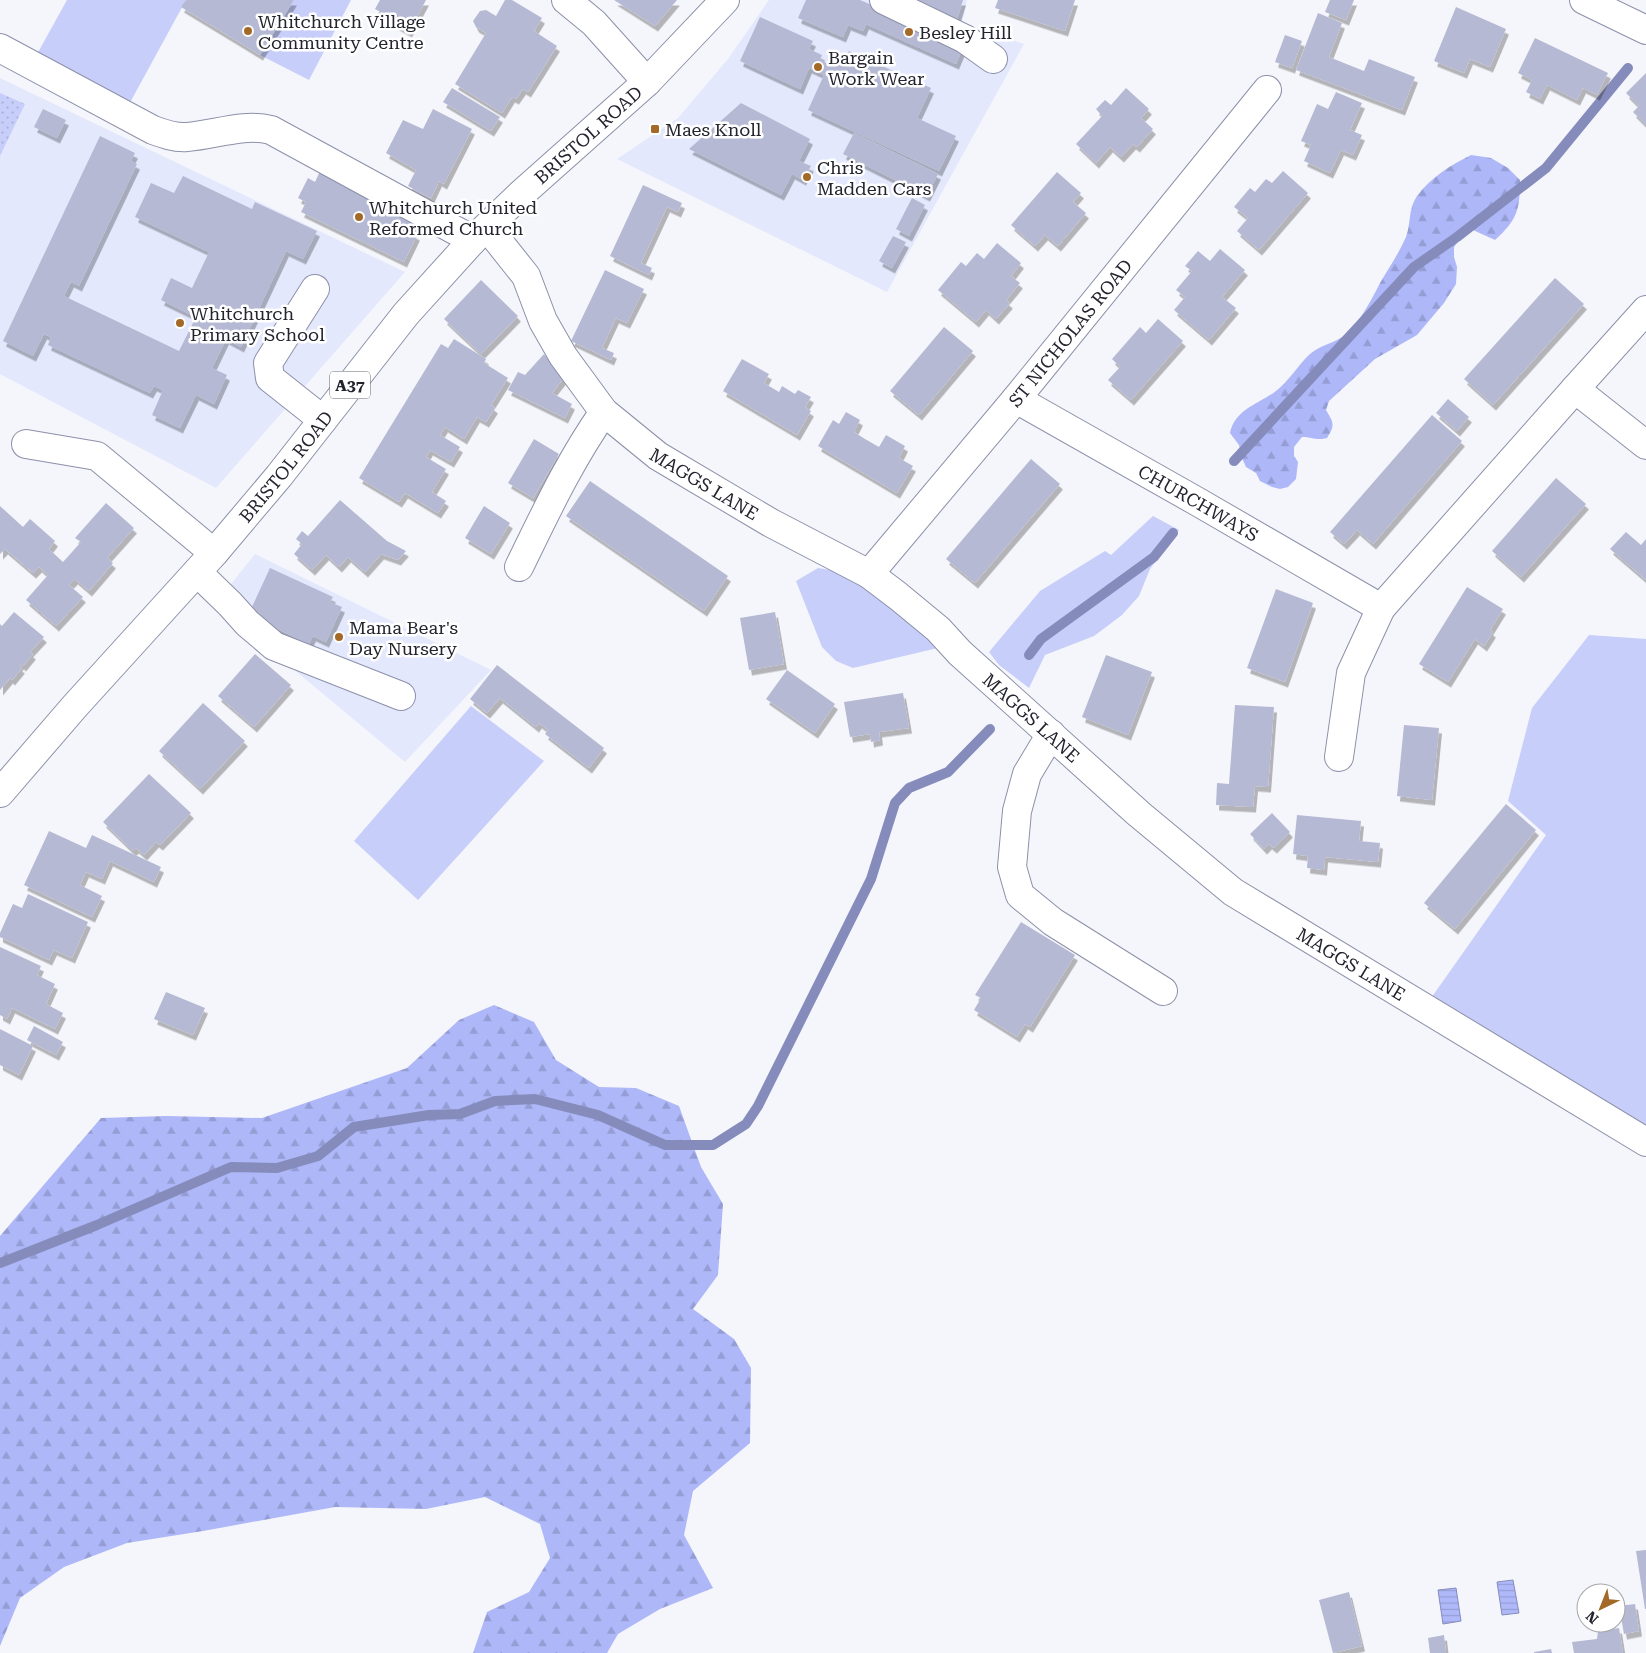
<svg xmlns="http://www.w3.org/2000/svg" width="1646" height="1653" font-family="'Roboto Serif',serif">
<style>
.built{fill:#e4e8fd}
.green{fill:#c7cef9}
.forest{fill:url(#forest-firs)}
.park{fill:url(#park-dots)}
.water{fill:url(#water-rules);stroke:#858cbc}
.lines{fill:none;stroke-linecap:round;stroke-linejoin:round}
.stream{stroke:#858cbc;stroke-width:10}
.building{fill:#b5b9d3;filter:url(#shadow)}
.minor-casing{stroke:#8c90a9;stroke-width:30}
.highway-casing{stroke:#8c90a9;stroke-width:30}
.minor{stroke:#fff;stroke-width:28}
.highway{stroke:#fff;stroke-width:28}
.poi-dot{fill:#a26a26;stroke:#fff;stroke-width:2}
.labels{text-anchor:middle;dominant-baseline:central;stroke-width:5;stroke-linejoin:round;paint-order:stroke}
.shield{fill:#fff;stroke:#65666d;stroke-width:1}
.shield-label{font-size:16px;font-weight:bold;fill:#23242e}
.poi-label{font-size:18px;fill:#23242e;stroke:#fff;text-anchor:start}
.street-label{font-size:18px;fill:#23242e;stroke:#fff}
</style>
<defs>
<pattern id="forest-firs" width="22" height="20" patternUnits="userSpaceOnUse" patternTransform="scale(1.25)"><rect width="22" height="20" fill="#aeb7f8"/><path d="M5 1l3.5 6h-7zM16 11l3.5 6h-7z" fill="#959dd5"/></pattern>
<pattern id="park-dots" width="8" height="8" patternUnits="userSpaceOnUse" patternTransform="scale(1.25)"><rect width="8" height="8" fill="#c7cef9"/><path d="M2 2h.1M6 6h.1" fill="none" stroke="#abb1d6" stroke-width="1.8" stroke-linecap="round"/></pattern>
<pattern id="water-rules" width="6" height="5" patternUnits="userSpaceOnUse" patternTransform="scale(1.25)"><rect width="6" height="5" fill="#afb8f9"/><path d="M0 2.5h6" fill="none" stroke="#969ed6"/></pattern>
<filter id="shadow"><feDropShadow dx="3" dy="5.5" stdDeviation="0" flood-color="#0004"/></filter>
</defs>
<rect width="100%" height="100%" fill="#f5f6fb"/>
<g class="built">
<polygon points="769,0 967,0 962,23 1024,44 887,292 617,159 678,118 728,59"/>
<polygon points="0,78 405,272 216,488 0,374"/>
<polygon points="255,554 491,670 405,762 215,604"/>
</g>
<g class="green">
<polygon points="67,0 186,0 127,108 36,56"/>
<polygon points="294,0 351,0 309,80 260,55"/>
<polygon points="1153,516 1179,530 1150,569 1139,596 1122,615 1094,636 1045,655 1029,688 999,665 989,652 1040,591 1105,551 1111,555"/>
<polygon points="818,568 843,572 867,585 942,647 853,668 836,661 822,647 796,581"/>
<polygon points="1589,635 1646,639 1646,1129 1429,1001 1546,835 1508,801 1532,708"/>
<polygon points="471,706 544,761 418,900 354,841"/>
</g>
<g class="forest">
<path d="M1471,155L1491,158L1508,168L1520,180C1520,210 1517,220 1495,240L1473,230L1463,235L1454,247V257L1457,267L1456,284L1444,303L1417,335L1375,359L1329,401L1326,410C1334,423 1335,425 1327,438C1317,441 1312,437 1302,437L1294,447V456L1298,462L1296,479L1288,487L1280,489L1272,487L1260,481L1256,473L1246,467L1242,458L1239,445L1230,433C1235,409 1259,404 1276,391C1289,381 1298,365 1310,354C1320,345 1336,343 1346,334C1361,320 1371,301 1380,283C1389,268 1399,253 1406,237C1411,224 1408,209 1417,196C1430,178 1451,165 1471,155Z"/>
<polygon points="494,1005 534,1022 556,1060 599,1087 636,1088 679,1106 701,1167 723,1204 718,1275 693,1309 734,1339 751,1368 750,1443 693,1491 684,1535 713,1588 660,1609 618,1634 607,1653 473,1653 487,1612 529,1592 550,1558 540,1524 485,1497 426,1509 335,1507 203,1531 127,1543 64,1567 20,1598 0,1646 0,1236 101,1118 166,1116 262,1118 407,1068 459,1020"/>
</g>
<polygon class="park" points="0,93 25,104 0,156"/>
<g class="water">
<polygon points="1513,1580 1519,1613 1502,1615 1497,1582"/>
<polygon points="1456,1588 1461,1621 1443,1624 1438,1590"/>
</g>
<g class="lines">
<g class="stream">
<polyline points="1234,461 1414,267 1457,237 1546,168 1628,68"/>
<polyline points="1029,655 1041,639 1154,557 1173,533"/>
<polyline points="0,1263 97,1225 231,1167 277,1168 318,1156 354,1127 429,1115 460,1114 495,1101 535,1099 598,1115 665,1145 713,1145 746,1124 758,1106 871,879 895,803 909,788 948,772 990,729"/>
</g>
</g>
<g class="building">
<polygon points="186,0 294,0 260,55 181,7"/>
<polygon points="380,0 426,0 409,32 393,23 395,20 375,9"/>
<polygon points="505,0 512,0 542,18 534,31 557,46 528,92 523,89 516,99 512,97 502,113 455,84 486,33 476,27 473,21 480,11 486,10 496,16"/>
<polygon points="614,0 677,0 655,26"/>
<polygon points="806,0 860,0 964,45 956,64 866,24 863,31 848,25 843,37 798,18"/>
<polygon points="900,0 963,0 957,19 899,2"/>
<polygon points="998,0 1075,0 1065,31 995,8"/>
<polygon points="1330,0 1354,0 1346,20 1325,12"/>
<polygon points="1456,7 1506,29 1490,67 1470,59 1464,73 1434,61"/>
<polygon points="1318,13 1342,23 1329,57 1364,71 1369,59 1415,77 1402,110 1296,70"/>
<polygon points="760,17 813,41 809,49 822,55 820,60 831,65 834,57 844,61 849,51 931,88 917,118 956,136 939,171 808,110 824,75 809,68 800,89 740,61"/>
<polygon points="1285,35 1302,41 1292,68 1275,62"/>
<polygon points="1535,38 1608,73 1597,95 1583,88 1577,100 1547,85 1540,99 1526,92 1532,80 1518,73"/>
<polygon points="1646,73 1646,125 1633,112 1639,106 1626,93"/>
<polygon points="452,88 500,117 491,131 443,102"/>
<polygon points="1126,88 1149,109 1141,118 1153,129 1137,147 1133,144 1121,157 1110,147 1096,163 1076,144 1102,116 1096,109 1105,100 1111,105"/>
<polygon points="1336,92 1362,103 1350,130 1362,135 1353,155 1341,150 1330,173 1304,161 1311,145 1301,141 1317,104 1328,109"/>
<polygon points="741,103 810,139 799,161 811,166 803,180 792,174 781,195 689,149"/>
<polygon points="43,109 66,120 57,138 34,127"/>
<polygon points="433,109 472,129 444,184 439,181 431,198 408,186 416,170 386,153 403,120 423,129"/>
<polygon points="854,133 938,174 927,196 843,154"/>
<polygon points="100,136 135,153 131,161 137,164 79,286 71,282 64,296 179,351 196,317 161,300 171,278 192,288 209,252 135,217 151,183 174,193 183,176 252,209 255,202 317,231 303,259 286,251 241,347 226,339 212,368 227,375 214,404 196,395 180,428 152,415 163,390 154,386 150,393 48,345 51,337 44,334 33,356 3,341"/>
<polygon points="321,169 418,222 413,233 417,235 404,262 301,212 306,202 298,198 308,178 315,182"/>
<polygon points="1283,171 1308,193 1259,250 1237,231 1248,218 1234,207 1250,188 1255,192 1266,179 1272,183"/>
<polygon points="1057,172 1081,193 1073,202 1086,213 1058,246 1045,235 1035,246 1011,225"/>
<polygon points="643,185 682,203 678,212 667,207 641,263 652,268 649,275 610,256"/>
<polygon points="912,198 925,205 909,236 896,229"/>
<polygon points="893,236 906,242 892,268 879,261"/>
<polygon points="997,243 1021,263 1011,276 1020,283 1006,300 1010,303 996,319 986,310 976,322 938,290 961,262 966,266 977,253 984,259"/>
<polygon points="1220,249 1245,270 1222,297 1236,308 1209,340 1174,310 1185,297 1176,290 1192,271 1185,266 1198,251 1210,261"/>
<polygon points="605,270 644,289 627,323 616,318 602,348 614,353 611,360 571,341"/>
<polygon points="1555,278 1584,304 1493,405 1464,379"/>
<polygon points="481,280 518,316 481,354 444,319"/>
<polygon points="1158,319 1183,341 1131,400 1108,380 1120,367 1112,359 1140,327 1146,333"/>
<polygon points="944,327 973,351 919,415 890,391"/>
<polygon points="454,339 486,359 484,363 508,378 491,405 495,408 486,422 477,417 464,439 445,427 440,435 460,447 451,462 430,450 426,457 446,469 432,492 446,501 438,513 405,493 399,502 359,478 441,344 448,348"/>
<polygon points="544,354 563,379 552,393 572,404 565,418 508,390 518,372 525,375"/>
<polygon points="742,359 769,374 764,383 779,392 782,386 795,394 798,390 811,397 805,407 811,411 797,435 723,391"/>
<polygon points="1448,399 1469,417 1457,431 1436,413"/>
<polygon points="846,412 860,420 854,432 865,439 879,447 886,435 905,446 899,458 913,466 897,493 818,446 833,420 839,424"/>
<polygon points="1432,415 1462,441 1373,544 1357,530 1344,544 1330,532"/>
<polygon points="534,439 559,454 533,498 508,483"/>
<polygon points="1031,459 1060,484 975,583 946,559"/>
<polygon points="1556,478 1586,504 1521,577 1492,551"/>
<polygon points="590,481 728,576 704,611 566,516"/>
<polygon points="340,500 387,541 406,551 398,560 381,554 365,572 348,557 339,567 326,555 312,570 294,554 302,544 296,539 302,531 308,536"/>
<polygon points="106,503 134,528 107,558 113,563 89,591 75,579 69,585 83,597 56,626 26,600 48,575 39,567 33,573 5,549 0,554 0,506 23,527 30,519 55,541 49,549 63,562 81,542 75,538"/>
<polygon points="484,506 510,523 491,554 465,538"/>
<polygon points="1626,532 1641,545 1646,539 1646,580 1610,549"/>
<polygon points="270,568 333,597 330,602 342,607 326,642 313,636 309,644 257,619 260,613 251,609"/>
<polygon points="1467,587 1503,609 1490,630 1493,632 1484,646 1475,639 1448,682 1419,664"/>
<polygon points="1276,589 1313,603 1285,682 1247,668"/>
<polygon points="14,612 44,637 30,652 33,654 23,666 21,664 19,666 22,668 12,680 10,678 0,690 0,624 2,626"/>
<polygon points="775,612 784,664 749,670 740,618"/>
<polygon points="255,654 291,685 254,727 218,696"/>
<polygon points="1106,655 1152,672 1128,735 1082,717"/>
<polygon points="497,665 604,748 589,768 545,734 548,730 539,723 536,727 500,698 487,713 470,699"/>
<polygon points="787,670 835,704 815,733 766,699"/>
<polygon points="903,693 909,728 879,732 880,740 871,742 870,734 850,737 844,702"/>
<polygon points="203,703 245,741 200,789 159,751"/>
<polygon points="1235,705 1274,707 1268,787 1255,786 1253,807 1216,805 1217,783 1229,784"/>
<polygon points="1404,725 1439,728 1432,800 1397,796"/>
<polygon points="149,774 191,813 160,845 156,842 144,855 136,848 133,851 103,822"/>
<polygon points="1506,804 1536,830 1455,929 1424,903"/>
<polygon points="1272,813 1290,832 1274,848 1269,844 1264,849 1250,834"/>
<polygon points="1297,815 1361,821 1359,841 1380,843 1378,862 1325,857 1324,870 1307,868 1308,856 1293,854"/>
<polygon points="49,831 86,848 92,835 161,867 154,882 110,861 102,879 86,872 80,885 102,896 92,917 24,885"/>
<polygon points="28,894 88,922 72,958 54,950 49,960 0,937 0,933 13,904 22,908"/>
<polygon points="1021,922 1075,955 1030,1027 1025,1024 1017,1037 974,1010 981,998 975,995"/>
<polygon points="0,947 41,966 37,975 55,984 46,1004 63,1013 55,1029 12,1008 7,1019 0,1015"/>
<polygon points="166,992 205,1008 193,1035 154,1019"/>
<polygon points="34,1026 63,1042 56,1055 27,1040"/>
<polygon points="0,1029 33,1046 19,1075 0,1065"/>
<polygon points="1646,1550 1646,1609 1645,1609 1636,1551"/>
<polygon points="1349,1592 1362,1646 1333,1653 1319,1600"/>
<polygon points="1635,1604 1639,1631 1624,1634 1619,1606"/>
<polygon points="1619,1628 1623,1653 1574,1653 1572,1642 1597,1639 1598,1631"/>
<polygon points="1444,1635 1446,1653 1430,1653 1428,1638"/>
<polygon points="1551,1649 1552,1653 1534,1653 1534,1652"/>
</g>
<g class="lines">
<defs>
<g id="minor">
<polyline points="566,0 594,23 647,82"/>
<polyline points="884,0 965,39 993,59"/>
<polyline points="1584,0 1646,30"/>
<path d="M0,48L153,130C164,134 175,138 187,137C215,135 243,123 271,130L473,240"/>
<path id="s1" d="M487,227L526,276L543,321L563,356L604,412L658,456L771,523L869,574L898,596L938,629L960,653L1139,814L1233,892L1646,1142"/>
<polyline points="315,289 268,363 270,378 323,420"/>
<polyline points="1575,389 1646,445"/>
<path id="s2" d="M1016,399L1198,502L1381,608L1575,389L1646,310"/>
<polyline points="26,444 97,456 214,553"/>
<path d="M519,567C545,514 570,460 604,412"/>
<polyline points="197,572 230,604 247,623 274,646 401,696"/>
<path id="s3" d="M869,574L1016,399L1267,90"/>
<polyline points="1051,734 1027,774 1017,811 1012,867 1020,895 1053,922 1163,991"/>
<polyline points="1339,757 1351,673 1381,608"/>
</g>
<g id="highway">
<path id="s4" d="M0,793L75,706L214,553L279,476L406,314L473,240L520,195L647,82L725,0"/>
</g>
</defs>
<use href="#minor" class="minor-casing"/>
<use href="#highway" class="highway-casing"/>
<use href="#minor" class="minor"/>
<use href="#highway" class="highway"/>
</g>
<g class="poi-dot">
<circle cx="248" cy="31" r="5"/>
<circle cx="909" cy="32" r="5"/>
<circle cx="818" cy="67" r="5"/>
<rect x="650" y="124" width="10" height="10" rx="2.5"/>
<circle cx="807" cy="177" r="5"/>
<circle cx="359" cy="217" r="5"/>
<circle cx="180" cy="323" r="5"/>
<circle cx="339" cy="637" r="5"/>
</g>
<g class="labels">
<rect class="shield" x="330" y="371.5" width="40" height="27" rx="4"/>
<g class="shield-label">
<text x="350" y="385">A37</text>
</g>
<g class="poi-label">
<text x="258" y="21">Whitchurch Village<tspan x="258" dy="21">Community Centre</tspan></text>
<text x="919" y="32">Besley Hill</text>
<text x="828" y="57">Bargain<tspan x="828" dy="21">Work Wear</tspan></text>
<text x="665" y="129">Maes Knoll</text>
<text x="817" y="167">Chris<tspan x="817" dy="21">Madden Cars</tspan></text>
<text x="369" y="207">Whitchurch United<tspan x="369" dy="21">Reformed Church</tspan></text>
<text x="190" y="313">Whitchurch<tspan x="190" dy="21">Primary School</tspan></text>
<text x="349" y="627">Mama Bear's<tspan x="349" dy="21">Day Nursery</tspan></text>
</g>
<g class="street-label">
<text stroke="none"><textPath href="#s4" startOffset="884">BRISTOL ROAD</textPath></text>
<text stroke="none"><textPath href="#s3" startOffset="314">ST NICHOLAS ROAD</textPath></text>
<text stroke="none"><textPath href="#s4" startOffset="434">BRISTOL ROAD</textPath></text>
<text stroke="none"><textPath href="#s1" startOffset="344">MAGGS LANE</textPath></text>
<text stroke="none"><textPath href="#s2" startOffset="210">CHURCHWAYS</textPath></text>
<text stroke="none"><textPath href="#s1" startOffset="749">MAGGS LANE</textPath></text>
<text stroke="none"><textPath href="#s1" startOffset="1154">MAGGS LANE</textPath></text>
</g>
</g>
<g transform="translate(1601 1608) rotate(223)"><circle r="24" fill="#ffffff" stroke="#a7a7ab"/>
<path d="M0-4L9 19L0 12L-9 19Z" fill="#a26a26"/>
<text y="-8" font-size="14" font-weight="bold" text-anchor="middle" fill="#23242e">N</text>
</g>
</svg>
